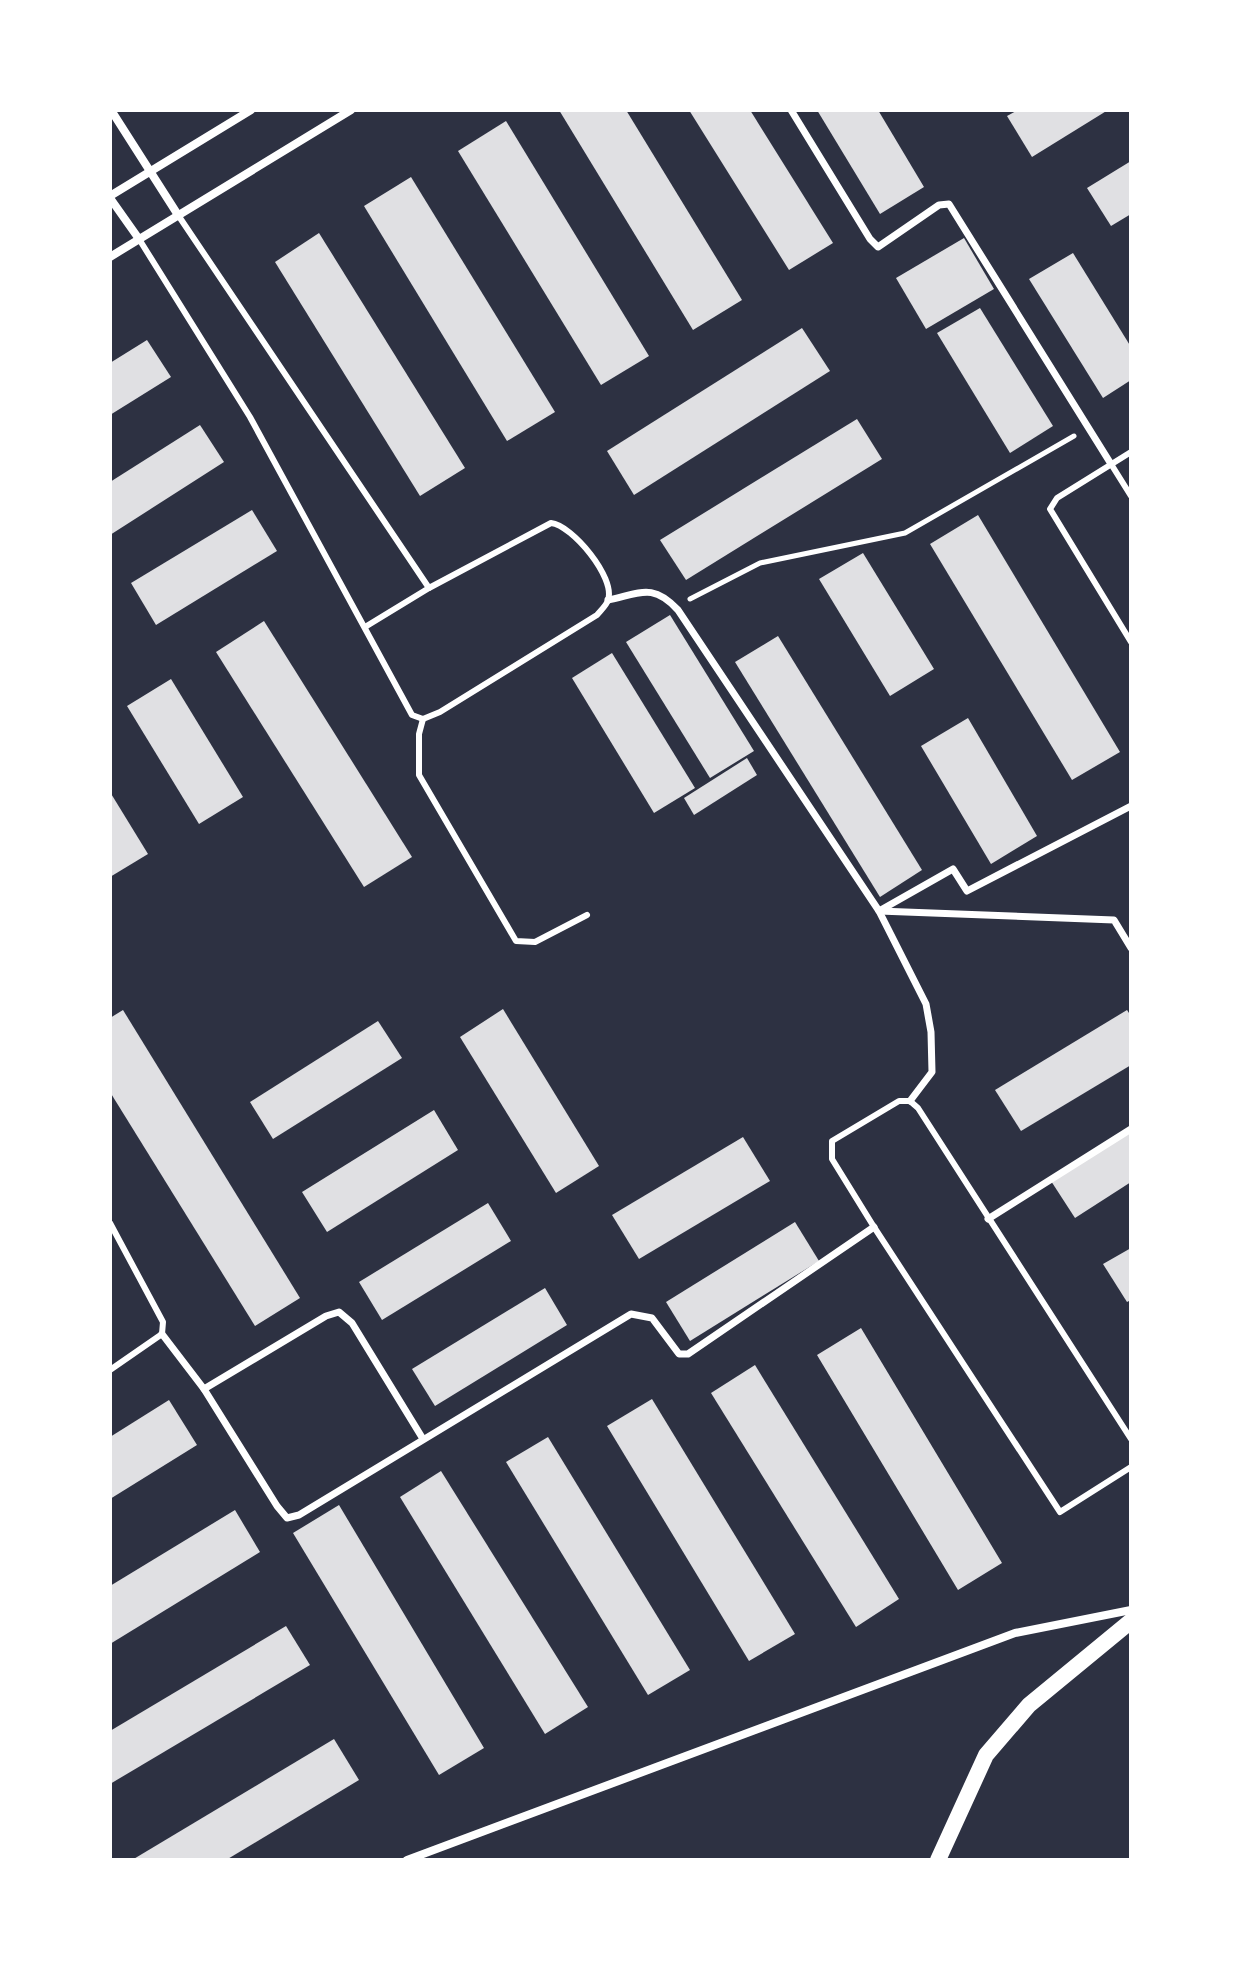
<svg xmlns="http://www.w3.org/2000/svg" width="1241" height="1970" font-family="Poppins,sans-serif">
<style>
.building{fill:#e0e0e3}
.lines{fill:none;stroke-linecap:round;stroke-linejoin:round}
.path{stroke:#fff;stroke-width:5}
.service{stroke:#fff;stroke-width:6}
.pedestrian{stroke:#fff;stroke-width:7}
.minor{stroke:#fff;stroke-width:8}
.secondary{stroke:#fff;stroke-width:16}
</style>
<rect width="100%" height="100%" fill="#2d3142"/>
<g class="building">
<polygon points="559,110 626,110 742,300 693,330"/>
<polygon points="689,110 750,110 833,243 789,270"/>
<polygon points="817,110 878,110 924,187 880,214"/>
<polygon points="1018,110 1108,110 1032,157 1007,116"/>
<polygon points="506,121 649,356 601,385 458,151"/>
<polygon points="1131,161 1131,214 1111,226 1087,188"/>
<polygon points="411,177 555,412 507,441 364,206"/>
<polygon points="319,233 465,468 420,496 275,262"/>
<polygon points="964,238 994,289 926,329 896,278"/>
<polygon points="1073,253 1131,347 1131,380 1103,398 1029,279"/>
<polygon points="980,308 1053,426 1010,453 937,333"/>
<polygon points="802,328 830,371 634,495 607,451"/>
<polygon points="147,340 171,377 110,415 110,363"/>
<polygon points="857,419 882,459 686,580 660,540"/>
<polygon points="200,425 224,462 110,535 110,482"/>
<polygon points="252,510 277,551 156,625 131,583"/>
<polygon points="978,515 1120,752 1072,780 930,544"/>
<polygon points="863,553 934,669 890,696 819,579"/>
<polygon points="670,615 754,751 710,778 626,642"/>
<polygon points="264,621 412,857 364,887 216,652"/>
<polygon points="778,636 922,870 880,897 735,662"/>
<polygon points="612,653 695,788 654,813 572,678"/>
<polygon points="171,679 243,797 199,824 127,706"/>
<polygon points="968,718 1037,836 991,864 921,746"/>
<polygon points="747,758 757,775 694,815 684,798"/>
<polygon points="110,792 148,854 110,877"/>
<polygon points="503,1009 599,1166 556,1193 460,1037"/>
<polygon points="123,1010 300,1298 255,1326 110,1092 110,1018"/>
<polygon points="1127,1010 1131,1016 1131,1065 1021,1131 995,1090"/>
<polygon points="378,1021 402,1058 273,1139 250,1102"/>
<polygon points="434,1110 458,1150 327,1232 302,1192"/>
<polygon points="1131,1131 1131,1182 1075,1218 1051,1181"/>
<polygon points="743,1137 770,1181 639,1259 612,1215"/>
<polygon points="488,1203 511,1241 382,1320 359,1282"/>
<polygon points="795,1222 819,1261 690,1341 666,1302"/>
<polygon points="1131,1248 1131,1300 1127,1302 1103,1264"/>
<polygon points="545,1288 567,1325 435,1406 412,1369"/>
<polygon points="861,1328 1002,1563 958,1590 817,1355"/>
<polygon points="755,1365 899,1599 856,1627 711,1393"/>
<polygon points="652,1399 795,1634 749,1661 607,1426"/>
<polygon points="169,1400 197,1445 110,1499 110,1437"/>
<polygon points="548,1437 690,1670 648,1695 506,1462"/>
<polygon points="441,1471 588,1707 545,1734 400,1497"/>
<polygon points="339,1505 484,1748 439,1775 293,1533"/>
<polygon points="235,1510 260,1552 110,1644 110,1586"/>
<polygon points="286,1626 310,1665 110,1784 110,1731"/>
<polygon points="334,1739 359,1780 226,1860 132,1860"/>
</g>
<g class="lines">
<polyline class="path" points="690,599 760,563 905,533 1074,436"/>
<g class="service">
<path d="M139,239L250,417L412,715L423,719L440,712L597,615C600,611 607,605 608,600C616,578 572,525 551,523L429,588L178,215"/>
<polyline points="1131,452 1057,498 1050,509 1131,642"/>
<polyline points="1111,464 1131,496"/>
<polyline points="365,627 429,588"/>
<polyline points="423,719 419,734 419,775 516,941 535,942 587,915"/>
<polyline points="110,1223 163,1322 162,1334 110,1370"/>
<polyline points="1131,1439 918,1108 910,1101 899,1101 832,1141 832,1159 874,1227 1060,1512 1131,1467"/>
</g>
<g class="pedestrian">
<polyline points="791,110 870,239 878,247 939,205 949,204 1111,464"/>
<path d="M608,600C641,593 653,583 678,610L879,911L926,1004L931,1032L932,1072L910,1101"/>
<polyline points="1131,806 967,891 953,869 879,911 1114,920 1131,948"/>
<polyline points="988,1219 1131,1129"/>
<polyline points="162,1334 204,1389 277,1506 287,1518 299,1515 631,1314 652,1318 679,1354 688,1354 874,1227"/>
<polyline points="204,1389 326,1316 339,1312 352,1323 423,1439"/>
</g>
<g class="minor">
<polyline points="111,110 178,215"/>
<polyline points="110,196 251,110"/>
<polyline points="110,198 139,239"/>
<polyline points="110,257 351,110"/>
<polyline points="407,1860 1015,1633 1131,1610"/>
</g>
<polyline class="secondary" points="938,1860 986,1755 1029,1705 1131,1621"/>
</g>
<rect width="1241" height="1970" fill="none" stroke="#ffffff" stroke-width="224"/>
</svg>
